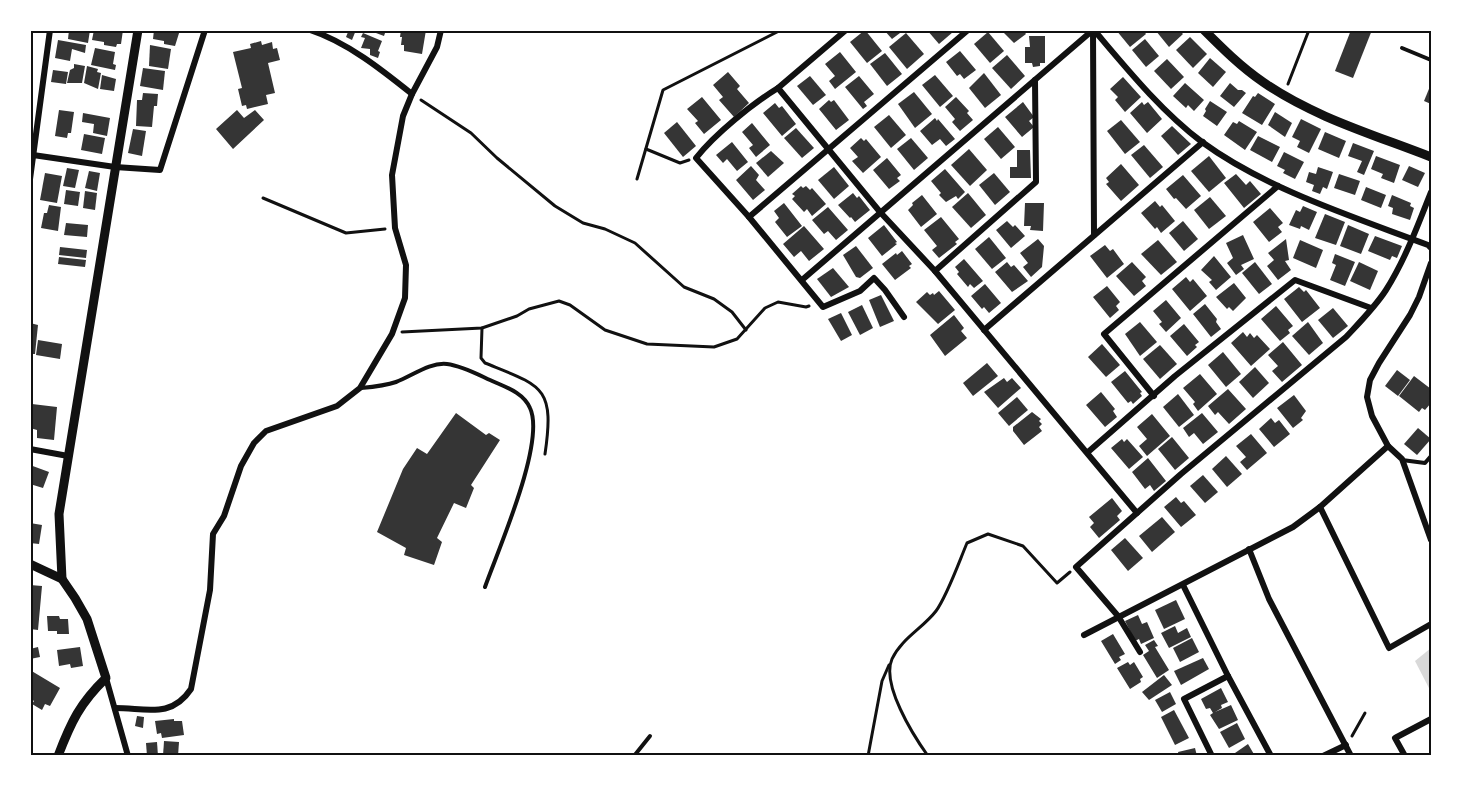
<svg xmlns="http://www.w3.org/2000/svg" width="1461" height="786" font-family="Lato,sans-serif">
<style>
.water{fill:#d9d9d9}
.building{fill:#353535}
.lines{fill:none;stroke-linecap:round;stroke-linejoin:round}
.path{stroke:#111;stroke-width:3}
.service{stroke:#111;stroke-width:4}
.minor{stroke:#111;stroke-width:6}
.tertiary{stroke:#111;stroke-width:9}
.neatline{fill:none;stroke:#111;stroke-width:2}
</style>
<rect width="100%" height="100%" fill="#fff"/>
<polygon class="water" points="1431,648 1431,692 1415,661"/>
<g class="building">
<polygon points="69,30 90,30 88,43 68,39"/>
<polygon points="94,30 123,30 121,44 117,44 116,47 104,45 104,42 92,40"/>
<polygon points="154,30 180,30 175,46 164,44 164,41 153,39"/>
<polygon points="344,30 356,30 352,40 346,37 348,32"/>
<polygon points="368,30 386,30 384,36"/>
<polygon points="401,30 426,30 422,54 404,51 404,45 401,45 402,37 400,37"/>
<polygon points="865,30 882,51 867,63 850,42"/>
<polygon points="884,30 904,30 892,39"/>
<polygon points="927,30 952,30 953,32 939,44"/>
<polygon points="1001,30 1023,30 1026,34 1014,43"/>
<polygon points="1116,30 1143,30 1146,34 1130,47"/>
<polygon points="1158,30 1179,30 1183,34 1169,47 1156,31"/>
<polygon points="1351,30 1372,30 1353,78 1335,71"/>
<polygon points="988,32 1004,51 990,63 974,44"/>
<polygon points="363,33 382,41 378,51 380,52 378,58 370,55 370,49 361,48 365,38 361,37"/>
<polygon points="906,33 924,54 907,69 889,47"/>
<polygon points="1029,36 1045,36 1045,63 1040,63 1040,66 1033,67 1032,63 1025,63 1025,47 1030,47"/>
<polygon points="1190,37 1207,54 1193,68 1176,50"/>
<polygon points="1145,39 1159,56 1146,67 1132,50"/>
<polygon points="58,40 86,45 85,53 72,49 70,61 55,58"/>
<polygon points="261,41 262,45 272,42 273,49 277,48 280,60 268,63 275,93 266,95 268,104 247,109 246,105 242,106 238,89 242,88 233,52 251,48 250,44"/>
<polygon points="150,45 171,49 168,69 149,66"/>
<polygon points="95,48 115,52 113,64 116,65 115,70 91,65"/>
<polygon points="960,51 976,70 964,79 960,74 957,76 946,62"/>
<polygon points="840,52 856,72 835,89 829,81 835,76 825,64"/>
<polygon points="885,53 902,74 887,86 870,64"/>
<polygon points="1007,55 1025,76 1011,89 992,68"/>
<polygon points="1210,58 1226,72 1213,87 1198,73"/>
<polygon points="1167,59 1184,77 1171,89 1154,71"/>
<polygon points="74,64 85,66 82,83 67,83 70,70 74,68"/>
<polygon points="87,66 98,69 97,72 101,73 98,89 84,83"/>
<polygon points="143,68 165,71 163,90 140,86"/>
<polygon points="53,70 68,72 66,84 51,82"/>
<polygon points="728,72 740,86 737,89 749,103 734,117 719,100 723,97 713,85"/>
<polygon points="984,73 1001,95 985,108 969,88"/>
<polygon points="102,75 116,79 114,91 100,89"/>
<polygon points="935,75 953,96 940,107 922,85"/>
<polygon points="810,76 826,95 813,105 797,86"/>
<polygon points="859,76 874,94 864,102 867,106 863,109 845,87"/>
<polygon points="1123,77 1141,97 1125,112 1115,100 1118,97 1110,89"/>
<polygon points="1185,83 1204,100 1194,111 1188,105 1186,108 1173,96"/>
<polygon points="1230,83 1238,90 1242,90 1246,93 1234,107 1220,96"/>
<polygon points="1431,84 1431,104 1424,101"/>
<polygon points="914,92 932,114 915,128 898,104"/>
<polygon points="143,93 158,94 157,106 154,106 152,127 136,126 137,100 142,100"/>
<polygon points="1258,93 1275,104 1262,125 1242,113 1253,96 1255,97"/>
<polygon points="702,97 721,120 704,134 695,123 698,121 687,109"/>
<polygon points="956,97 969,111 967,113 973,120 960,131 952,122 955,119 945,107"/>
<polygon points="829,100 831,102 834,100 849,120 836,130 819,109"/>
<polygon points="1210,101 1227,112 1217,126 1203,116 1206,111 1205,109"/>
<polygon points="1023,102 1034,117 1029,121 1034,127 1022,137 1005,117"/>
<polygon points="1142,102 1144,105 1148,102 1162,119 1147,133 1130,113"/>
<polygon points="775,103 779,108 782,106 796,124 782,136 763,113"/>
<polygon points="59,110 74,112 71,133 68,133 67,138 55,136"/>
<polygon points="237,110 244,118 255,110 264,120 233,149 216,129"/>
<polygon points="1275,112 1292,123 1285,137 1268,125"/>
<polygon points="83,113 110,118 107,136 93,133 94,124 82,122"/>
<polygon points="889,115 906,135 891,148 874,127"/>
<polygon points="935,118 937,121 938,119 955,139 946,146 940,139 932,145 920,131"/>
<polygon points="1301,119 1321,129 1309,153 1297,147 1300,141 1292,137"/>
<polygon points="1121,120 1140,142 1125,154 1107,131"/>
<polygon points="1239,121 1257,132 1245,150 1224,135 1233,122 1237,124"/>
<polygon points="677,122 696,146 683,157 664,133"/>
<polygon points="752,123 770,145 756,157 749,148 753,145 742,132"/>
<polygon points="1172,126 1191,144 1178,155 1161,136"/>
<polygon points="998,127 1015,147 1001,159 984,139"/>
<polygon points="796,128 814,148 802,158 784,138"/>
<polygon points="133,129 146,131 142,156 128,153"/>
<polygon points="1325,132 1346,141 1339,158 1318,149"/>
<polygon points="84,134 105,138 102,154 81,150"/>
<polygon points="1258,136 1280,147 1272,162 1250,150"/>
<polygon points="861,138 864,141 866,139 881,157 863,173 852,161 858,157 850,148"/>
<polygon points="911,138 928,158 914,170 897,149"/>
<polygon points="732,142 748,162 737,171 727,159 723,163 716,155"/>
<polygon points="1353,143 1374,151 1364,175 1357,172 1362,161 1348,156"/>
<polygon points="1144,145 1163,167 1150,178 1131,155"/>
<polygon points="969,149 987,170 970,186 951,165"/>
<polygon points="1017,150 1030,150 1031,178 1010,178 1010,167 1017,167"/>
<polygon points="771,151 784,163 768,177 756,163"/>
<polygon points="1284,152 1304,162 1295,179 1283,173 1285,170 1277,166"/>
<polygon points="1209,156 1226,178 1209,192 1191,171"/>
<polygon points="1376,156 1400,165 1394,183 1381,178 1383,174 1371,169"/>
<polygon points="887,158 901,175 897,178 900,181 889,189 873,170"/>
<polygon points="1121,164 1139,185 1121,201 1106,184 1109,182 1106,178"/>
<polygon points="751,166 759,175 756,180 765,190 753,200 736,180"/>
<polygon points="1409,166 1425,173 1418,187 1402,180"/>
<polygon points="834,167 849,186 834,199 818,180"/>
<polygon points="1318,167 1333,172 1327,189 1323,187 1320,194 1312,191 1314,185 1306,182 1309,172 1316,174"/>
<polygon points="67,168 79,170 75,188 63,186"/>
<polygon points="945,169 965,192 958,199 956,196 946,202 939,195 941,193 931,181"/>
<polygon points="89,171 100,173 97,191 85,188"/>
<polygon points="45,173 62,176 57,203 40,200"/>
<polygon points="994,173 1010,192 995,205 979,185"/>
<polygon points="1236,174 1246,185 1250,181 1261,194 1244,208 1224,183"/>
<polygon points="1339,174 1360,181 1355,195 1334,188"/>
<polygon points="1183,175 1201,196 1186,209 1176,198 1174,199 1166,189"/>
<polygon points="801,186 803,188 806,186 810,190 812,188 826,204 812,216 807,209 804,212 792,199 795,196 792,194"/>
<polygon points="1366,187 1386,195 1381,208 1361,200"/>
<polygon points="66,190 80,192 78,206 64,204"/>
<polygon points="85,191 97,193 95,210 83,208"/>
<polygon points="853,193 857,198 859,196 870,210 855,222 851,217 850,218 838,205"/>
<polygon points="968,193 986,215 971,228 952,207"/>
<polygon points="922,195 937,214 921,227 908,210 913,205 912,203"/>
<polygon points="1392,195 1411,203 1410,206 1414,208 1410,220 1392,214 1393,208 1388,206"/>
<polygon points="1210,197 1226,216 1209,229 1194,210"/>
<polygon points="1155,201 1160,207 1162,205 1175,221 1161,233 1157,227 1155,229 1141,213"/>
<polygon points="784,203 802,226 787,237 775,222 779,218 774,211"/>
<polygon points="1025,203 1044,203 1043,231 1030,230 1031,226 1024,226"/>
<polygon points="49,205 61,207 58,231 41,228 44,213 47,213"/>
<polygon points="1303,206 1317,212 1309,230 1301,226 1300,229 1289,225 1296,210 1300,212"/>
<polygon points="828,207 848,230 836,240 828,231 824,234 812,220"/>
<polygon points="1270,208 1283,223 1278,227 1282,232 1269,242 1253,222"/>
<polygon points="1325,214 1345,222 1336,245 1315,238"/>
<polygon points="941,217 959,239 955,242 957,244 939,258 932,250 937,246 924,230"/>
<polygon points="1007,221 1013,227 1015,225 1025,236 1011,248 996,230"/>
<polygon points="1183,221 1198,239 1184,251 1169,233"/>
<polygon points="66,223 88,225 87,237 64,235"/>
<polygon points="884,225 897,242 895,243 897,244 882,256 868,238"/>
<polygon points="1348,225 1369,234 1361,254 1340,246"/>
<polygon points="804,226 824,249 809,261 801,251 794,257 783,244"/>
<polygon points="1243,235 1254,259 1241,265 1244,269 1236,275 1227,263 1233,258 1226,243"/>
<polygon points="1375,236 1402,246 1397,258 1392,256 1390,260 1368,251"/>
<polygon points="989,237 1006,258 992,269 975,249"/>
<polygon points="1038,239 1044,246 1042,267 1031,277 1023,267 1028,263 1020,253"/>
<polygon points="1286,239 1289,260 1285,261 1291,270 1278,280 1267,266 1274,260 1268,253"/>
<polygon points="1158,240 1177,262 1161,275 1141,254"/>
<polygon points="1300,240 1323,250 1316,268 1293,258"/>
<polygon points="1105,245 1110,251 1113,249 1124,264 1107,278 1090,256"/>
<polygon points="856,246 873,268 860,278 856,277 843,255"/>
<polygon points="60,247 87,250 86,258 59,255"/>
<polygon points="902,251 912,264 909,266 911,268 895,280 882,264 896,253 897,255"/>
<polygon points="1335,254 1355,262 1345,286 1330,280 1336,265 1332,263"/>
<polygon points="1214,256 1231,277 1216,290 1209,282 1212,280 1201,270"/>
<polygon points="59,257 86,260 85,267 58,264"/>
<polygon points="964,259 983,281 974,288 970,284 968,287 957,274 959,272 955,267"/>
<polygon points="1007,262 1011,267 1014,265 1028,281 1012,292 995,272"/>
<polygon points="1132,262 1146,277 1142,281 1146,286 1134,296 1116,276"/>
<polygon points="1255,262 1272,284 1259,294 1242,273"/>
<polygon points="1359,262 1378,271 1370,290 1350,281"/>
<polygon points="833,268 849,287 831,297 817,279"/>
<polygon points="1186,277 1190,282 1193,279 1207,296 1190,311 1172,289"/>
<polygon points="1234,283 1246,298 1233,311 1229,307 1227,309 1216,297"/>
<polygon points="985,284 1001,303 989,313 984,307 982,309 971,296"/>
<polygon points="1107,286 1120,302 1116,306 1119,310 1110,318 1093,297"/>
<polygon points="1299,287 1304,292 1306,290 1320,308 1302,322 1284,299"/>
<polygon points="939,291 955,310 938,324 916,302 927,292 930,295 933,293 934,295"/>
<polygon points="881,295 894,321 880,327 869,300"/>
<polygon points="1166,300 1181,318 1166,332 1159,324 1162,322 1153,311"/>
<polygon points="1205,304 1217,319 1216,322 1221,329 1211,337 1193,314"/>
<polygon points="862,305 873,328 860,335 848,312"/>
<polygon points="1276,306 1293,326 1288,330 1290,333 1280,341 1261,319"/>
<polygon points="1333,308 1348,326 1333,338 1318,320"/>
<polygon points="841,313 852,335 841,341 828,319"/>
<polygon points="954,315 964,328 961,331 967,338 945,356 930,335"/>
<polygon points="1140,322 1157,342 1140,356 1125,334"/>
<polygon points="1308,322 1323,343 1309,355 1292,336"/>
<polygon points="30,323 38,325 35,354 30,354"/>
<polygon points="1184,324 1199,342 1195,345 1197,347 1187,356 1170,336"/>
<polygon points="1243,332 1247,337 1250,333 1254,338 1257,335 1270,349 1251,366 1231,343"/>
<polygon points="38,340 62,344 60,359 36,355"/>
<polygon points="1283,342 1302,365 1282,382 1272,371 1278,366 1268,355"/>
<polygon points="1102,344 1120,365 1106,377 1088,357"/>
<polygon points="1160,345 1177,364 1160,379 1143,359"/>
<polygon points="1223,352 1241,374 1226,387 1208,365"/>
<polygon points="987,363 998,376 973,396 963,383"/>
<polygon points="1255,367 1269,383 1253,398 1239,382"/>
<polygon points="1397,370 1410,380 1398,396 1385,386"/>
<polygon points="1125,371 1142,392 1140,393 1142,396 1133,404 1131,401 1128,403 1111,382"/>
<polygon points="1200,374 1217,394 1198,411 1193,404 1195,402 1183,388"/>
<polygon points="1414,376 1431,389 1431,403 1425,410 1422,408 1419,412 1399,396"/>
<polygon points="1004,378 1007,382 1012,378 1021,388 998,408 984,392"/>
<polygon points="1228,389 1246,409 1229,424 1218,412 1215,415 1208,406"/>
<polygon points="1101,392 1115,409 1113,411 1117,417 1105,427 1086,405"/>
<polygon points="1178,394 1194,415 1179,427 1163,407"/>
<polygon points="1294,395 1306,411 1301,418 1303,420 1293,428 1277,408"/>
<polygon points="1017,397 1028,410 1009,426 998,413"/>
<polygon points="32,404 57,407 54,440 37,438 37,430 30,428"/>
<polygon points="1032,412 1041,419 1039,421 1042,424 1039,427 1042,431 1024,445 1013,431 1013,427"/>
<polygon points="456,413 486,435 489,433 500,440 471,485 474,488 466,508 454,503 437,538 442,542 434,565 404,555 406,548 377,532 403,469 417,448 427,454"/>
<polygon points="1202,413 1218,432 1203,444 1194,433 1189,437 1183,428"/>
<polygon points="1152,414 1170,436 1147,456 1139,446 1147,439 1137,427"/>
<polygon points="1271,418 1275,423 1279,420 1290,434 1274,447 1259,429"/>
<polygon points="1418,428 1431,439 1417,455 1404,444"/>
<polygon points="1251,434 1267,453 1247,470 1240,462 1246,457 1236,446"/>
<polygon points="1172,437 1189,458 1175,470 1158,449"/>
<polygon points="1122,439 1124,442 1127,439 1143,457 1129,469 1111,448"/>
<polygon points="1226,456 1242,474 1227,487 1212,469"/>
<polygon points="1148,458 1166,481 1154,491 1150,485 1145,489 1132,472"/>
<polygon points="30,465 49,472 43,488 30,484"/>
<polygon points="1203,475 1218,492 1205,503 1190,486"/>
<polygon points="1176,497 1181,503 1184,501 1196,515 1181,527 1164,507"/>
<polygon points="1112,498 1122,511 1117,516 1120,520 1099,538 1090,527 1094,523 1089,517"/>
<polygon points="1162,517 1175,532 1152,552 1139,536"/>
<polygon points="30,523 42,525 39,544 30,543"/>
<polygon points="1125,538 1143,558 1128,571 1111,550"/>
<polygon points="30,585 42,586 38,630 30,629"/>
<polygon points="1176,600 1185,619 1164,629 1155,610"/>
<polygon points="1138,615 1142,624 1147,622 1154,638 1141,644 1139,639 1135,641 1125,621"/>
<polygon points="47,616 59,616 60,619 68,619 69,634 57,634 57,631 48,631"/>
<polygon points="1175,626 1178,633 1187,628 1191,637 1169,648 1161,633"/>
<polygon points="1113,634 1125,654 1119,657 1121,660 1115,664 1101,641"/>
<polygon points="1192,638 1199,652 1180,662 1173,648"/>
<polygon points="1154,640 1158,646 1155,647 1169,670 1157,678 1143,655 1149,651 1145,645"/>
<polygon points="38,647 40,657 30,659 30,649"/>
<polygon points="80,647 83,666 71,668 70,664 59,666 57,650"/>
<polygon points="1203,658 1209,669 1181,685 1174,671"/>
<polygon points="1128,662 1130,665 1134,662 1143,677 1140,679 1141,682 1130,689 1117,668"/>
<polygon points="30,670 60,688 50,706 45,704 42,710 32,704 34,701 30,698"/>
<polygon points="1164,675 1172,685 1149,700 1142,692"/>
<polygon points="1221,688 1228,702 1221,705 1222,708 1215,712 1231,705 1238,720 1219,729 1210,715 1213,713 1210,708 1206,709 1201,699"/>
<polygon points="1170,692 1176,704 1162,712 1155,700"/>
<polygon points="1174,710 1189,738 1175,745 1161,717"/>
<polygon points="137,716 144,717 143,728 135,726"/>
<polygon points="174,719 174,721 182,721 184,735 162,738 161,733 157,734 155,721"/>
<polygon points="1237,723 1245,739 1229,748 1220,732"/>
<polygon points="164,741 179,742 178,756 163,756"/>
<polygon points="157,742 158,756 147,756 146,743"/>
<polygon points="1248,744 1255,756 1237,756 1235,753"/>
<polygon points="1195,748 1197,756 1179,756 1178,752"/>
</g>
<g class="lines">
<g class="path">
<polyline points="1288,84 1309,30"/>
<polyline points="421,100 471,133 497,158 555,206 583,223 605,229 635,243 684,287 714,299 732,312 746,330"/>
<polyline points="646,149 680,163 689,160"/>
<polyline points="637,179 663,90 781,30"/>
<polyline points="263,198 346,233 385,229"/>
<path d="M482,328L481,358L485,363C542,386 555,386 545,454"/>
<polyline points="402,332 482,328 517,316 529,309 559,301 570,305 605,330 647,344 714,347 737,339 765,308 778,302 806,307 809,306"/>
<polyline points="1352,736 1365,713"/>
<polyline points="868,756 882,681 889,665"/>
<path d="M928,756C913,735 881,684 892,659C901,639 923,628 936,611C947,596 959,562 967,543L988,534L1023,546L1057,583L1070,572"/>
</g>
<g class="service">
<polyline points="1402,48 1431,60"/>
<path d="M360,388C372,387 385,386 396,382C412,376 430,362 447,364C462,366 477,374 490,380C505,387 523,392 530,408C546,442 498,550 485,587"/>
<polyline points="1402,460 1425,463 1431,456"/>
<polyline points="634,756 650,736"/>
</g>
<g class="minor">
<path d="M310,30C347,42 382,70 412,94L437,47L441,30"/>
<polyline points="846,30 778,88 880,212 935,271 1137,513"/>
<path d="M1094,30C1127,69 1161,111 1202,142C1266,189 1354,217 1428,245L1431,248"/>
<polyline points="1093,31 1094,235"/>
<path d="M778,88C752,104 715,134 696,158L749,217L968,30"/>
<polyline points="33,155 115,167 160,170 205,30"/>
<polyline points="30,179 50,30"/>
<polyline points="749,217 823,307 860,291 874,278 885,290 904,317"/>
<polyline points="1431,263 1419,297 1410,315 1379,363 1370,380 1367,397 1372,416 1388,446 1402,459 1431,540"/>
<polyline points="935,271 1036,182 1035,80"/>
<polyline points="802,280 1093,30"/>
<polyline points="984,330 1203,142"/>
<polyline points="1154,396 1104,334 1278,186"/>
<polyline points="30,449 68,456"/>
<polyline points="1088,452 1175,376 1295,280 1371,308"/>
<polyline points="1320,507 1389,648 1431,624"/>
<polyline points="1249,549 1269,599 1351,756"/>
<polyline points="1183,585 1228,676 1271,756"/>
<polyline points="1084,635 1293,527 1320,507 1388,446"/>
<path d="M1140,652L1118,616L1076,567L1181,474L1346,337C1360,322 1375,307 1386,290C1405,260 1418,225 1431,192"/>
<polyline points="106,678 128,756"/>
<path d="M115,708C146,708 171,719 191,689L210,590L213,534L224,516L241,466L254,443L266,431L337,406L360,388L392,334L405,298L406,265L395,228L392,175L403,116L412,94"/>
<polyline points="1212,756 1184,699 1228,676"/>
<polyline points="1323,756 1346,745"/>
<polyline points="1405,756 1395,738 1431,719"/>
</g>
<g class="tertiary">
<path d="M1204,30C1222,48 1241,67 1263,82C1313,117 1375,135 1431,157"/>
<path d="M30,564L62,579L75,598L87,619L106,678C80,703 71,722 58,756"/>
<polyline points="62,579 59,514 138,30"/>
</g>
</g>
<rect width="1461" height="786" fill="none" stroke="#ffffff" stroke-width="63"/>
<rect x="32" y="32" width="1398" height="722" class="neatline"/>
</svg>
